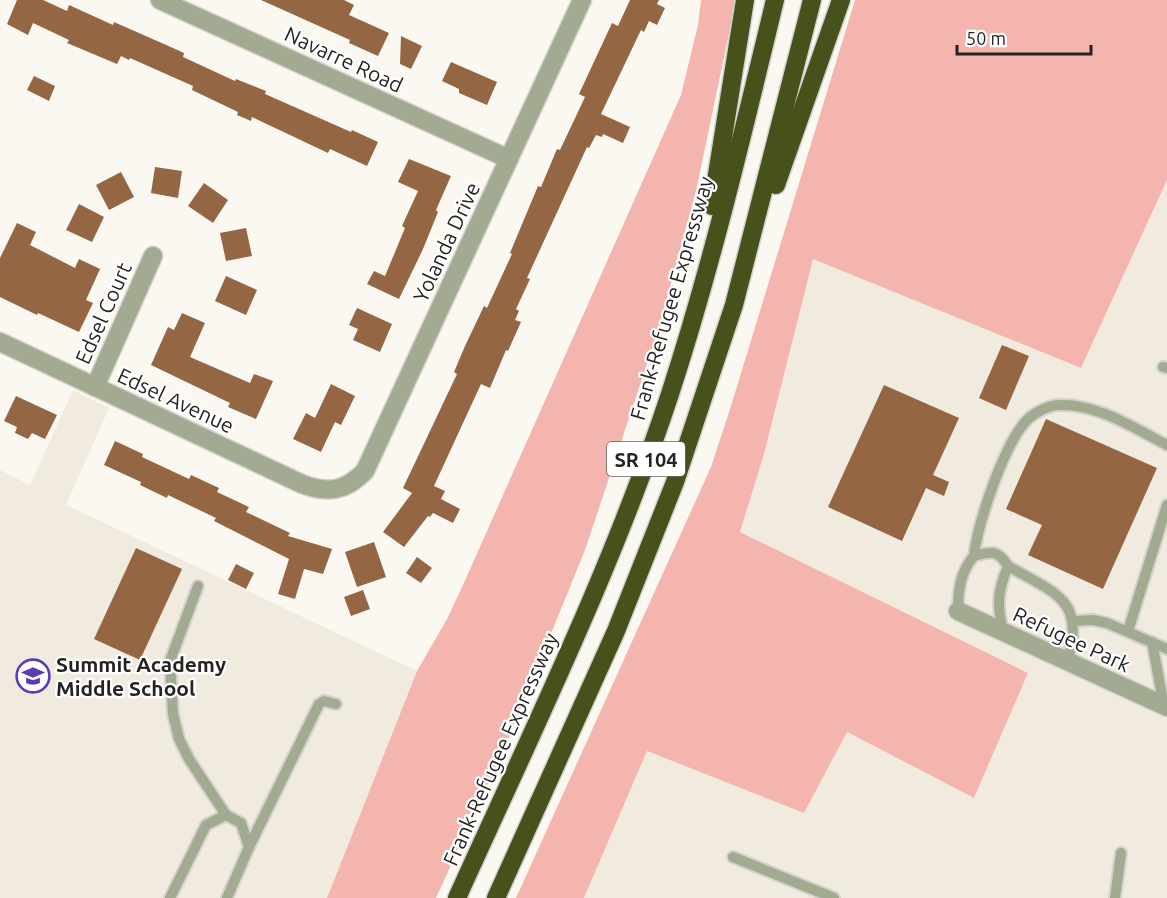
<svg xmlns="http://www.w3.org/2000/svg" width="1167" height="898" font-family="Ubuntu,sans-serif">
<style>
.built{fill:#f0ebde}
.green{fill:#f4b5af}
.building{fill:#956644}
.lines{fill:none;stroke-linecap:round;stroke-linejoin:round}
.lane-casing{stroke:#d4d2cd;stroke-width:14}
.street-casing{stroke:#d4d2cd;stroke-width:21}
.highway-casing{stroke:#d4d2cd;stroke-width:21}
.lane{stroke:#a3aa92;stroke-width:10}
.street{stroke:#a3aa92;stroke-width:18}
.highway{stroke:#46511c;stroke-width:18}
.labels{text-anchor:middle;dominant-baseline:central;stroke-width:4.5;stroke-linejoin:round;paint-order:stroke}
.shield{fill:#fff;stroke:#666664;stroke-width:1.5}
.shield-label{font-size:20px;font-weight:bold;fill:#252422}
.street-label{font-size:21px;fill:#252422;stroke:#fff}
.poi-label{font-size:21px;font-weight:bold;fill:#252422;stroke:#fff;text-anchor:start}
</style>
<rect width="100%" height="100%" fill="#fbf8f2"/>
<g class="built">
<polygon points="1167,180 1167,898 584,898 647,751 804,813 846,732 974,798 1028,673 740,532 764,454 813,259 1081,368"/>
<polygon points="73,390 109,408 66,505 417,671 327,898 0,898 0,470 30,485"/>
</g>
<g class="green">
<polygon points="701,0 736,0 696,191 658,331 585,550 507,742 436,898 327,898 417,671 447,619 463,585 681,95 698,25"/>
<polygon points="855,0 1167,0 1167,180 1081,368 813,259 764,454 740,532 1028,673 974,798 847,732 804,813 647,751 584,898 516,898 711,467 731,406"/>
</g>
<g class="building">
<polygon points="17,0 43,0 67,11 69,5 113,25 114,22 173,48 184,53 183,57 235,81 236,79 266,91 265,94 351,132 352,130 378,142 367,166 330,149 328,153 252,117 251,121 237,115 238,112 192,90 193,86 130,58 129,60 121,56 117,64 67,43 69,40 33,23 28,35 7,24"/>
<polygon points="261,0 344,0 354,5 349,15 389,33 378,56 349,43 350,40"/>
<polygon points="630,0 659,0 657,4 665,8 657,25 649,21 644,32 641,30 601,114 630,127 623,143 603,134 602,137 596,135 589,148 587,147 527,278 530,279 516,309 519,311 515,320 521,322 508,351 506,350 490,388 481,384 434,486 445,491 441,499 460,509 453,523 433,513 430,517 428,516 404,547 383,532 412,493 403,488 457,374 454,372 465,346 484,306 487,308 512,254 510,253 538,186 541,187 557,149 560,150 585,97 579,94 599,51 612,23 618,26"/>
<polygon points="401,36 422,46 411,69 400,64"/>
<polygon points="451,62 497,82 487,105 459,93 459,89 442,81"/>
<polygon points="34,76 55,86 49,101 27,90"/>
<polygon points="409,159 451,176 436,210 438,212 423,249 399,299 367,284 374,271 385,276 405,228 402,226 418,191 398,182"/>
<polygon points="155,167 182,171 178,198 151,193"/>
<polygon points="121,172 134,197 109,210 96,185"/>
<polygon points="204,183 228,200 213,223 188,206"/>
<polygon points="79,204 104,217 92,242 66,230"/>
<polygon points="17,223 36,232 30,245 75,268 79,259 100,269 86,300 93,303 79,332 38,313 37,315 0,297 0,258"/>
<polygon points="246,228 252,256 226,261 220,233"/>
<polygon points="226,276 257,290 246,315 215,301"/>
<polygon points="357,308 392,324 380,352 353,340 358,329 349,325"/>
<polygon points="182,313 205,323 190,357 250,383 254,374 273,381 256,419 228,407 230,403 151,365 168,327 174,330"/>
<polygon points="1002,345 1029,356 1006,410 979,398"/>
<polygon points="331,384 355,396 341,425 335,422 321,452 293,439 306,413 315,418"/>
<polygon points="884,385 959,418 933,475 949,482 944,496 926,488 902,541 828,507"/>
<polygon points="16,396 57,415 45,439 32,433 28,439 15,433 17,427 4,421"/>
<polygon points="1046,419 1157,468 1103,589 1028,555 1042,525 1006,509"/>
<polygon points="115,441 143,454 142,457 189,479 191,475 219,488 217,492 249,507 246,512 290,533 288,536 332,549 323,574 304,569 295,599 278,594 289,559 214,521 216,518 168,495 167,498 140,485 141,482 104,465"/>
<polygon points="374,542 386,577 357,587 345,552"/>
<polygon points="136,548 182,569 140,660 94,639"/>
<polygon points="417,557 432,568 421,583 406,573"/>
<polygon points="236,564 254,573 246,589 228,580"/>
<polygon points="363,590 370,609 351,616 344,597"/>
</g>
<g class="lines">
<defs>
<g id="lane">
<polyline points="1163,367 1167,368"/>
<path d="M974,556C978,522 1004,444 1027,420C1035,412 1049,405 1060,405C1098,404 1134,428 1167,445"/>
<polyline points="198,586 170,661 173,714 179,739 189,759 226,815"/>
<path d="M958,611C958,591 960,572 974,556C992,551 998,550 1008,566"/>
<polyline points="1073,621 1093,620 1107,623 1167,649"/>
<polyline points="1128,631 1167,505"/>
<path d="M1003,632C997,605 997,592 1008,566C1055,593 1087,600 1067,662"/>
<polyline points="1152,642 1164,706"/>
<polyline points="249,847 319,704 324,701 336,704"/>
<polyline points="733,857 834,898"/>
<polyline points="170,898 206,825 226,815 241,823 249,847 227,898"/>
<polyline points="1115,898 1121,853"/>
</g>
<g id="street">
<polyline points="160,0 509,159"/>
<path d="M0,342L302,484C328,494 346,491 365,471L582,0"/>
<polyline points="95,387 153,256"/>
<polyline points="958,611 1167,707"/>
</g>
<g id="highway">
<polyline points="776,185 841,0"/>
<polyline points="712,206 745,0"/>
<path d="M457,898C532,732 613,567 670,394C712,265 743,132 775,0"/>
<polyline points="496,898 616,631 675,482 734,305 812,0"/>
</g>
</defs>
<use href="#lane" class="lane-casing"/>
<use href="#street" class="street-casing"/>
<use href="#highway" class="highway-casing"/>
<use href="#lane" class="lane"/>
<use href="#street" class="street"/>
<use href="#highway" class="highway"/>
</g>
<defs>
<symbol id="school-ring" viewBox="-11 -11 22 22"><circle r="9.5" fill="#fff" stroke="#5c3ab3" stroke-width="1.5"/><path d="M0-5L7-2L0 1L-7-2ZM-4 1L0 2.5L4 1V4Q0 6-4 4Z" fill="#5c3ab3"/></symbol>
</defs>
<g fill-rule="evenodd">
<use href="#school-ring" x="14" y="657" width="38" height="38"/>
</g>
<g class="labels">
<rect class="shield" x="607" y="442" width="78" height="34" rx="4.5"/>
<g class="shield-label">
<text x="646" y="459">SR 104</text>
</g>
<g class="street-label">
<text transform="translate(344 59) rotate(25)">Navarre Road</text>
<text transform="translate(446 242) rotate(-65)">Yolanda Drive</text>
<text transform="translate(671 298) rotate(-74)">Frank-Refugee Expressway</text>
<text transform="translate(103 313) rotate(-66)">Edsel Court</text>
<text transform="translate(176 400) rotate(25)">Edsel Avenue</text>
<text transform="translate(1072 639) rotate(25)">Refugee Park</text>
<text transform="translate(500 749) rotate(-66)">Frank-Refugee Expressway</text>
</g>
<g class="poi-label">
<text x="56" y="664">Summit Academy<tspan x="56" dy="24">Middle School</tspan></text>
</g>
</g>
<path d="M957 45v9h134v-9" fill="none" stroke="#252422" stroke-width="3"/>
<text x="966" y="45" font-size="18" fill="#252422" stroke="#ffffff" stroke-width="4.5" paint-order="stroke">50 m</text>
</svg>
